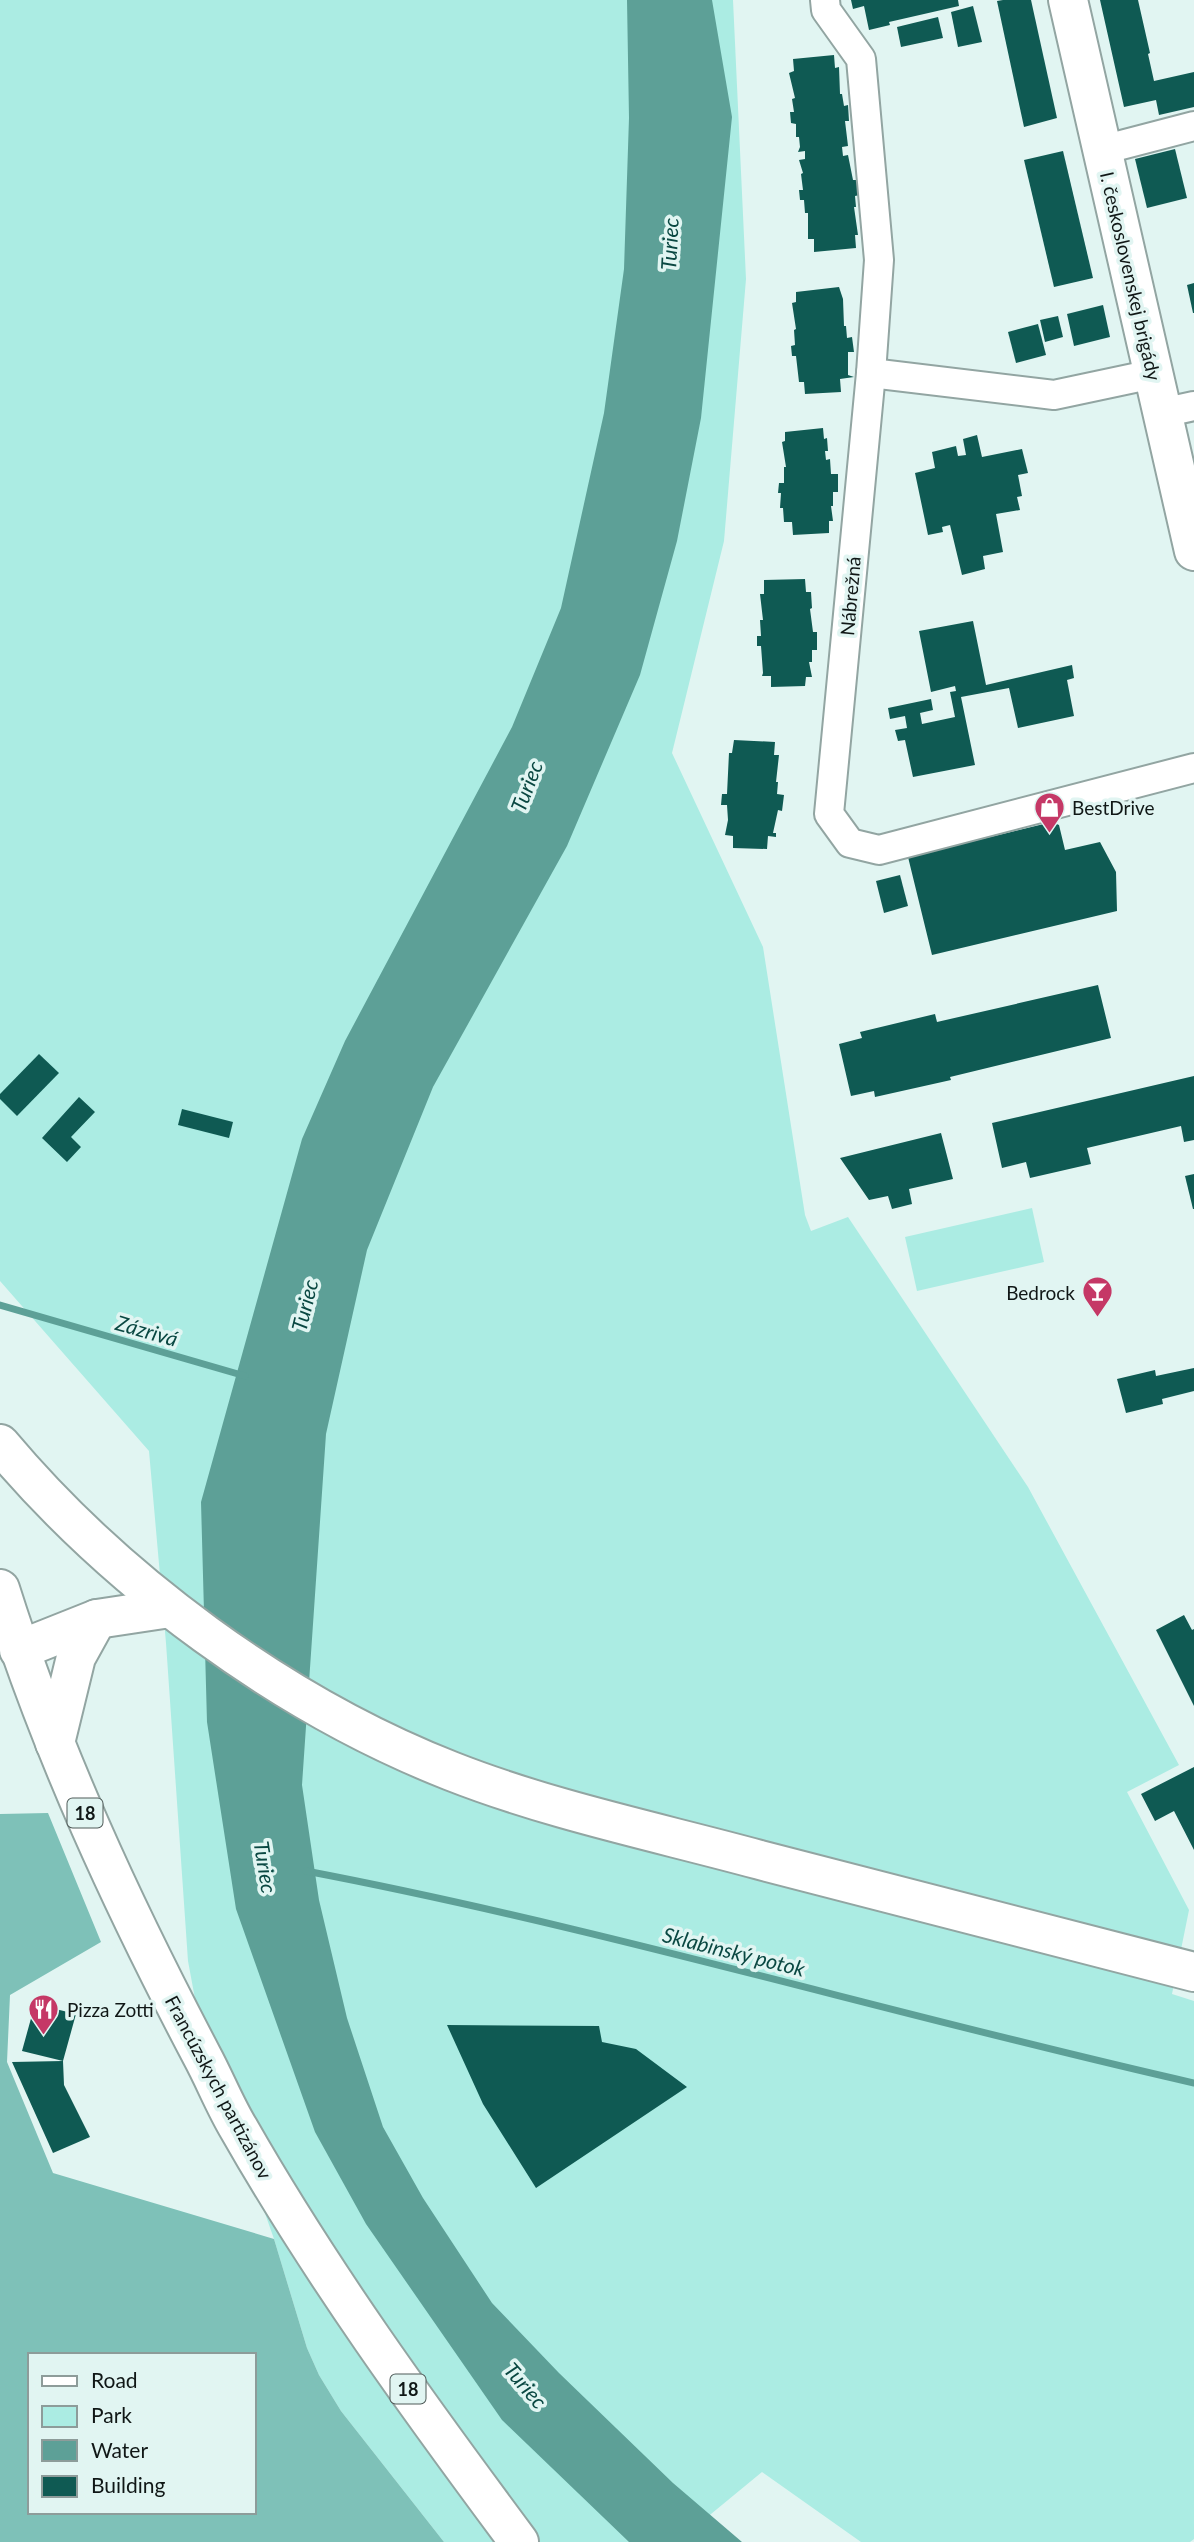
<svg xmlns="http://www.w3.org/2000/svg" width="1194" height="2542" font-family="Lato,sans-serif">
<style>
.green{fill:#abece3}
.forest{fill:#7ec1b8;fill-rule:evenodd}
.water{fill:#5da097}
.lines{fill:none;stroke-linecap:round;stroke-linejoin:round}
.stream{stroke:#5da097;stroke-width:7}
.building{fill:#0f5a53}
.street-casing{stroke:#92a5a2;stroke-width:32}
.secondary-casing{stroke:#92a5a2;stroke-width:42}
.primary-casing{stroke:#92a5a2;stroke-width:42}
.street{stroke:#fff;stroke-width:28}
.secondary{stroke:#fff;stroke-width:38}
.primary{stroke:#fff;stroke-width:38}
.labels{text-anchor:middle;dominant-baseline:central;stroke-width:7;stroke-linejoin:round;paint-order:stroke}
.shield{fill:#e1f5f2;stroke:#4f5a58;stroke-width:2}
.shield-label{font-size:18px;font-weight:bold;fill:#101716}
.street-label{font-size:19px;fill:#101716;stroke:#e1f5f2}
.poi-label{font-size:19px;fill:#101716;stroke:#e1f5f2;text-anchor:start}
.water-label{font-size:21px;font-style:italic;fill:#0a4842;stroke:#e1f5f2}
</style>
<rect width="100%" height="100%" fill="#e1f5f2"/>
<g class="green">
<polygon points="0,0 733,0 746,279 724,541 672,753 763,947 805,1215 811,1231 848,1217 1028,1487 1179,1765 1127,1792 1189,1910 1172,1994 1194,2001 1194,2539 1190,2542 861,2542 762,2472 677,2542 444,2542 341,2411 319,2375 307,2348 274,2239 201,2031 188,1961 166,1643 149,1451 0,1281"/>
<polygon points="1032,1208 1044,1262 917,1291 905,1237"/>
</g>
<path class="forest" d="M48,1813L101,1942L10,1995L7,2062L53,2173L274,2239L307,2348L319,2375L341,2411L444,2542H0V1814ZM30,2355H254V2512H30Z"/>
<polygon class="water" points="627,0 712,0 732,117 701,418 677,541 640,675 567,846 433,1087 367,1250 326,1434 302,1785 319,1900 347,2018 383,2127 423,2198 492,2303 559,2373 673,2483 742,2542 629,2542 502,2420 366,2224 315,2132 236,1909 207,1722 201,1502 302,1139 345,1041 512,727 561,608 604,413 624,269 629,118"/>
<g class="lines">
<g class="stream">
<polyline points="0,1305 245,1376"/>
<path d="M306,1871C605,1928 897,2016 1194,2083"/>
</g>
</g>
<g class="building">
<polygon points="851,0 958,0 959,6 889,22 890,25 869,30 864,6 853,9"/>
<polygon points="1003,0 1031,0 1057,118 1024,127 997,1"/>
<polygon points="1100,0 1138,0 1150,53 1148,54 1154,81 1194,72 1194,107 1159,115 1156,100 1124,107"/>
<polygon points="973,6 982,42 958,47 951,12"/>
<polygon points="938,17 943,38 901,47 897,27"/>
<polygon points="834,55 835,68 839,67 840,94 842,94 844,106 848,105 849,121 845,121 848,146 842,147 843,156 848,155 853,180 859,180 860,195 855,196 856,207 854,207 858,235 855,235 856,248 814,252 814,239 808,239 808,213 805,213 804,200 800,200 799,190 803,190 801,174 803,173 799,160 805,159 805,151 798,152 800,147 799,137 796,137 796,124 791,123 790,112 794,112 792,99 795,98 789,73 794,71 793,59"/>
<polygon points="1175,149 1187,198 1147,208 1135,159"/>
<polygon points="1063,151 1093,278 1054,287 1024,160"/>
<polygon points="1194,283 1194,313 1193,313 1187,285"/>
<polygon points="839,287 843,299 844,326 846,326 847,338 852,337 854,352 848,352 848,375 854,377 840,379 841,392 805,394 804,382 799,382 796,356 792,356 791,346 795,345 794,330 796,329 792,303 796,302 796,292"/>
<polygon points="1103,305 1110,337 1074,346 1067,314"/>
<polygon points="1058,316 1063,337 1045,342 1040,320"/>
<polygon points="1038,324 1046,355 1016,363 1008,332"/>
<polygon points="823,428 824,439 827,438 828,451 825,451 826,460 830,459 831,474 838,474 838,492 833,492 833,506 831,506 833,521 829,521 829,533 793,535 792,522 784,522 783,508 780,508 781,493 778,493 779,483 784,483 784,467 786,467 782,442 785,441 785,432"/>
<polygon points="977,435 982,457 1022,449 1028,473 1018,475 1022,496 1017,497 1020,510 996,514 1003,552 983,556 985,569 962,575 950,525 942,527 943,532 928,535 915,473 935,468 932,452 956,446 958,456 966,455 963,439"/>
<polygon points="805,579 806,592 811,592 812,608 810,609 813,632 817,632 817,650 812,650 812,662 809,662 812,677 806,677 805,686 771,687 771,676 762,676 763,673 761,646 757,646 757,636 761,636 760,620 763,620 760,594 764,594 764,580"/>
<polygon points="973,621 986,685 1072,665 1074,678 1067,680 1074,716 1018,728 1009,688 961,697 975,765 913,777 905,740 898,741 895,730 907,728 905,716 890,719 888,708 931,699 933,710 920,713 922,724 955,717 950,692 956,691 955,686 931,692 919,631"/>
<polygon points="734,740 775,742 774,755 779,755 776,782 778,782 777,794 784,795 782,811 778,810 773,833 776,833 776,837 768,836 767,849 733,848 733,836 725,835 728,820 727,805 721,805 722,794 727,794 729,753 732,753"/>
<polygon points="1052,822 1059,825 1065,850 1100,842 1116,872 1117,911 932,955 908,857"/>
<polygon points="900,875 908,906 884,913 876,881"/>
<polygon points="1098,985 1111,1038 950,1077 951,1080 875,1097 874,1091 851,1096 839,1044 862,1038 860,1032 935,1014 937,1022"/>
<polygon points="39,1054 59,1073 17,1116 0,1099 0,1094"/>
<polygon points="1194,1076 1194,1140 1184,1142 1181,1126 1087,1148 1091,1164 1030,1178 1026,1162 1002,1168 992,1123"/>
<polygon points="79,1097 95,1112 71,1137 81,1147 67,1162 42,1138"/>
<polygon points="182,1109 233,1122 229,1138 178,1125"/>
<polygon points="941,1133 953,1179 909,1189 912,1204 892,1209 888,1196 869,1200 840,1158"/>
<polygon points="1194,1174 1194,1209 1193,1209 1185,1176"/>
<polygon points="1194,1368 1194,1391 1162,1399 1163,1404 1126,1413 1117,1379 1155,1370 1156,1376"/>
<polygon points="1184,1615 1192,1630 1194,1629 1194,1706 1156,1630"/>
<polygon points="1194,1767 1194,1850 1174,1811 1155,1821 1141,1794"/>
<polygon points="35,2004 76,2014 63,2061 64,2085 90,2137 53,2153 12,2062 63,2061 22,2051"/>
<polygon points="447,2025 599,2026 602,2042 636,2049 687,2087 536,2188 483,2104"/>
</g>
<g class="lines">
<defs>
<g id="street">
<polyline points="825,0 826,10 861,59 879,260 871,373 829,814 850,843 879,850 1194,768"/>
<polyline points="1102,150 1194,126"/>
<polyline points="871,373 1054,395 1153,374"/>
<polyline points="1162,413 1194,406"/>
</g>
<g id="secondary">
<polyline points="1068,0 1194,551"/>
<path d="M0,1444C116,1582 283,1705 451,1771C550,1810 657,1832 760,1860C904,1898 1049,1935 1194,1972"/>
<polyline points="19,1650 97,1619 170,1608"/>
<polyline points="55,1743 76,1657 97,1619"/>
</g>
<path id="primary" d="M0,1589C51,1751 123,1906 202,2056C215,2080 225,2106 239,2129C321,2273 420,2409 519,2542"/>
</defs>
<use href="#street" class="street-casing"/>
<use href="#secondary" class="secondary-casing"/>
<use href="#primary" class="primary-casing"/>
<use href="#street" class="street"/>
<use href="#secondary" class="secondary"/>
<use href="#primary" class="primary"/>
</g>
<defs>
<symbol id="shop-pin" viewBox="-11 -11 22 30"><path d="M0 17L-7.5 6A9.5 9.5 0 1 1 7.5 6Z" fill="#c53866" stroke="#e1f5f2"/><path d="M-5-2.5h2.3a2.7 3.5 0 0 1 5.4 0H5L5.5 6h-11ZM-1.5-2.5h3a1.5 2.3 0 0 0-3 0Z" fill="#fff"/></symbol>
<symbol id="bar-pin" viewBox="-11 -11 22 30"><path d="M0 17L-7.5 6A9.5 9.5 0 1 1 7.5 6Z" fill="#c53866" stroke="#e1f5f2"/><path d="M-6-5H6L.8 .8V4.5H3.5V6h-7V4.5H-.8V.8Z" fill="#fff"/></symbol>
<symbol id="restaurant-pin" viewBox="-11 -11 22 30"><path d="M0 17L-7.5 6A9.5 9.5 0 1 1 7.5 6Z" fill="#c53866" stroke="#e1f5f2"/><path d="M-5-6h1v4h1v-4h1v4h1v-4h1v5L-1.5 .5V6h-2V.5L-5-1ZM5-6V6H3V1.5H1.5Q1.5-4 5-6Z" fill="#fff"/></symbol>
</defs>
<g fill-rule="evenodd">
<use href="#shop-pin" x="1032" y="790" width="35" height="47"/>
<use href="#bar-pin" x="1080" y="1274" width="35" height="47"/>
<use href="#restaurant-pin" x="26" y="1992" width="35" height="47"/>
</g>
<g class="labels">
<g class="shield">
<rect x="67.5" y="1798.5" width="35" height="29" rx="5"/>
<rect x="390.5" y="2374.5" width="35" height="29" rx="5"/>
</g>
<g class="shield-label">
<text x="85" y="1813">18</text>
<text x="408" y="2389">18</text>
</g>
<g class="street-label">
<text transform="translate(1131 276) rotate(77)">I. československej brigády</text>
<text transform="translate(850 596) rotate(-85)">Nábrežná</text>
<text transform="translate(219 2087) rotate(62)">Francúzskych partizánov</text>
</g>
<g class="poi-label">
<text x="1072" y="807">BestDrive</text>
<text x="1075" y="1292" text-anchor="end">Bedrock</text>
<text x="67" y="2009">Pizza Zotti</text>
</g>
<g class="water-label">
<text transform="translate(669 244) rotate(-87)">Turiec</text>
<text transform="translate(526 786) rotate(-69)">Turiec</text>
<text transform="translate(304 1305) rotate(-76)">Turiec</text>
<text transform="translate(147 1330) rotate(16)">Zázrivá</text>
<text transform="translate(266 1867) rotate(81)">Turiec</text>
<text transform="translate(734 1951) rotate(14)">Sklabinský potok</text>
<text transform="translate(526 2385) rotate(49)">Turiec</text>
</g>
</g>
<rect x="28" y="2353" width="228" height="161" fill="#e1f5f2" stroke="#8d9c9a" stroke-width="2"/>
<rect x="42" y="2376" width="35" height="10" fill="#ffffff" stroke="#8d9c9a" stroke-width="2"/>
<text x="91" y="2388" font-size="21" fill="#101716">Road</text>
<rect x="42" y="2406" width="35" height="21" fill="#abece3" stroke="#8d9c9a" stroke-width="2"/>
<text x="91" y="2423" font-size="21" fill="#101716">Park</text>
<rect x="42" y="2440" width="35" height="21" fill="#5da097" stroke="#8d9c9a" stroke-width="2"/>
<text x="91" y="2458" font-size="21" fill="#101716">Water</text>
<rect x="42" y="2476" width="35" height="21" fill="#0f5a53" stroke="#8d9c9a" stroke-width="2"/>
<text x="91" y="2493" font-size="21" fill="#101716">Building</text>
</svg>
